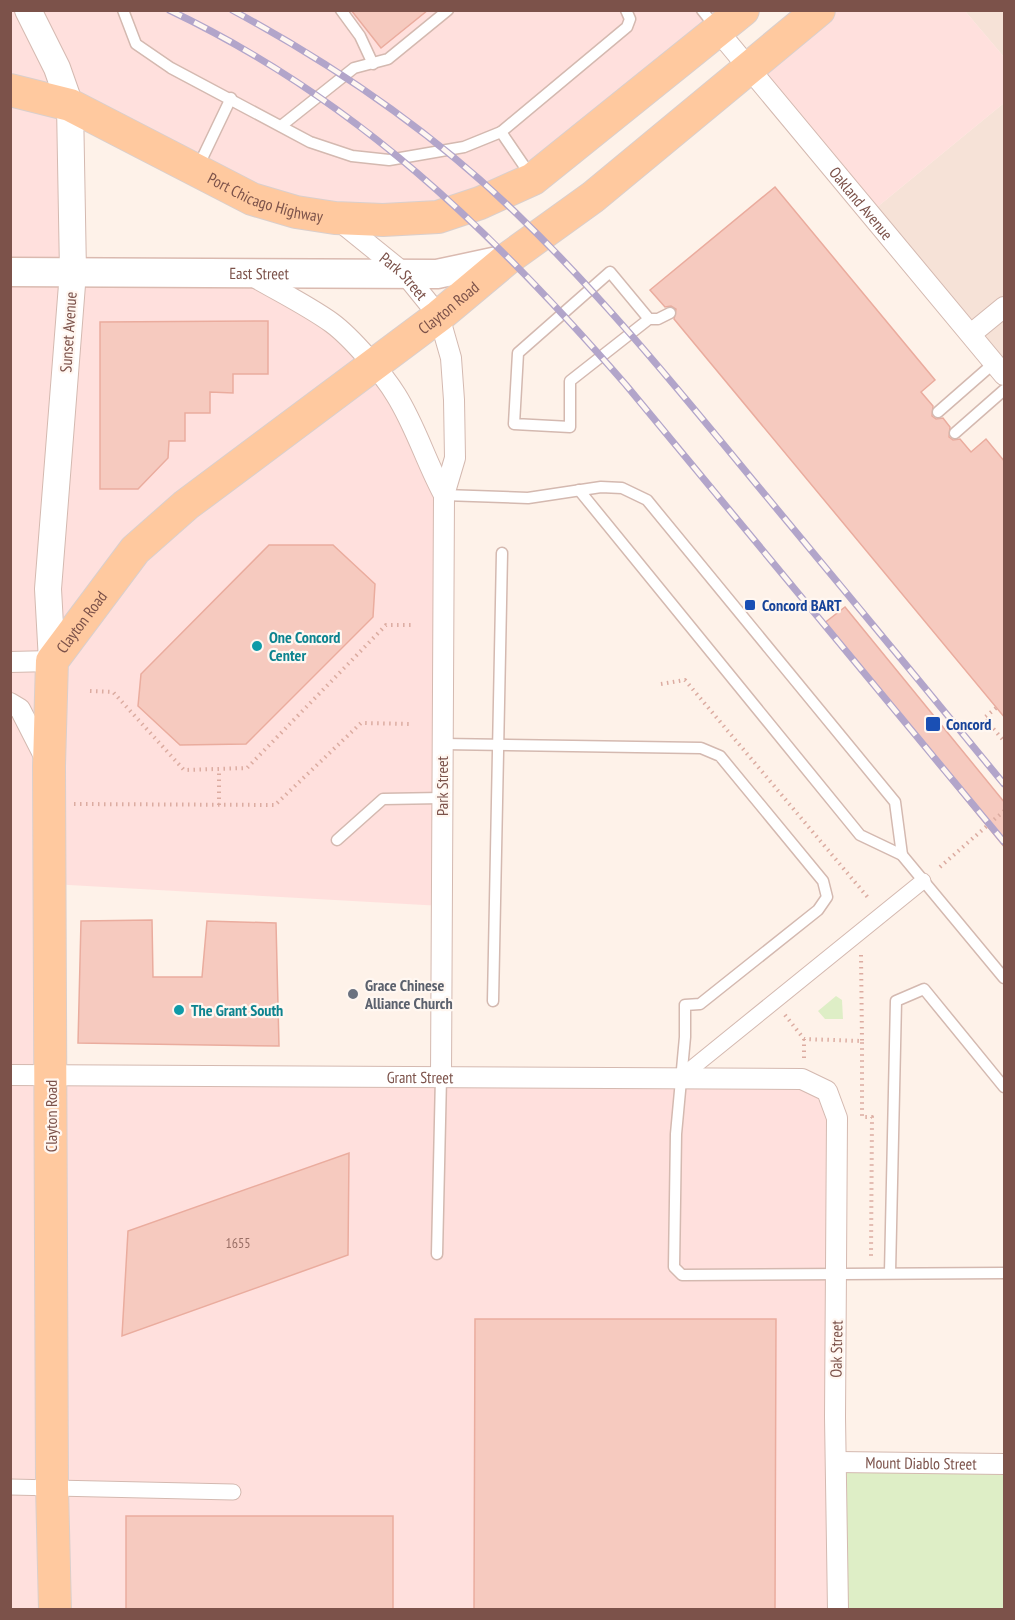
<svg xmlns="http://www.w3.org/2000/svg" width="1015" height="1620" font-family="'PT Sans Narrow',sans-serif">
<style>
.residential{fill:#f6e2d7}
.commercial{fill:#ffe0dd}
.grass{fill:#deeec6}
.building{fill:#f6cabf;stroke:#eaac9e;stroke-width:1.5}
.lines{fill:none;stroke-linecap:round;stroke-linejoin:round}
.service-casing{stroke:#d4b9b0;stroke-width:13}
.pedestrian-casing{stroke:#d4b9b0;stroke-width:17}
.minor-casing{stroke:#d4b9b0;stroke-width:22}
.tertiary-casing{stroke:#d4b9b0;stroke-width:28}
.secondary-casing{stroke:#dabab0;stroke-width:31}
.primary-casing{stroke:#dacfcc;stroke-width:34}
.path{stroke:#dcaca1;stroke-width:4;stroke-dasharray:1.5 4.5;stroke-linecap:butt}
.service{stroke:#fff;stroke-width:10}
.pedestrian{stroke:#fff;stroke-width:15}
.minor{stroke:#fff;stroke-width:20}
.tertiary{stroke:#fff;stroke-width:26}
.secondary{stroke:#fff;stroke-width:28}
.primary{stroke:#ffc99f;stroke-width:32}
.rail-casing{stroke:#b2a5ca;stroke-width:7}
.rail{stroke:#fff7f1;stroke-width:4.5;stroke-dasharray:14;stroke-linecap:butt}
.transit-dot{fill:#1a4fb4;stroke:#fff7f1;stroke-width:2}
.culture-dot{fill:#0f9aa8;stroke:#fff7f1;stroke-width:2}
.worship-dot{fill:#6b7280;stroke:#fff7f1;stroke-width:2}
.labels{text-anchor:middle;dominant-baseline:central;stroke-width:4.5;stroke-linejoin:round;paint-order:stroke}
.number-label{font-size:14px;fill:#9a7067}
.street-label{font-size:16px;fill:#7c524a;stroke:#fff7f1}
.transit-label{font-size:16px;font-weight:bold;fill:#164399;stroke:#fff7f1;text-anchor:start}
.culture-label{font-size:16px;font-weight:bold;fill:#0d838f;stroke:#fff7f1;text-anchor:start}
.worship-label{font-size:16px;font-weight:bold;fill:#5b616d;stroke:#fff7f1;text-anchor:start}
</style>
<rect width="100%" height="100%" fill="#fef2e9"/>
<g class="residential">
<polygon points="965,11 1004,11 1004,57"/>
<polygon points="1004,103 1004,375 870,213"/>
</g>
<g class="commercial">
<polygon points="11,11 743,11 480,203 335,218 71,105 73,272 247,273 333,324 373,365 444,495 442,906 51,884 51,1075 681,1077 827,1091 839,1609 11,1610"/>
<polygon points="819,11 965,11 1004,57 1004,103 870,213 750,69"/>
</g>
<g class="grass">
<polygon points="836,996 842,1000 843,1019 825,1019 818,1011"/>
<polygon points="837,1462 1004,1464 1004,1609 839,1609"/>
</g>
<g class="building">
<polygon points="351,10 428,10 381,48"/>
<polygon points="775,187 935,380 921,392 933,406 932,416 936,419 943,418 950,427 949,437 953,440 960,439 971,452 986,439 1005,462 1005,718 674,319 676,309 671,306 665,307 650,290"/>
<polygon points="268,321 268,374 233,374 233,393 210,392 210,413 185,413 185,441 169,441 168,458 138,489 100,489 100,322"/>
<polygon points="269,545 333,545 375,584 373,617 246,744 180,745 138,706 141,674"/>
<polygon points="845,607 1005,803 1005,848 823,624"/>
<polygon points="152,920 153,977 202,977 207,921 276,923 279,1046 78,1043 81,921"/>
<polygon points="349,1153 348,1255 122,1336 128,1231"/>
<polygon points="475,1319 776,1319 775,1610 474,1610"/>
<rect x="126" y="1516" width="267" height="94"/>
</g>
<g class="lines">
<defs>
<g id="service">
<polyline points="123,10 136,44 171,68 310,142 352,156 389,160 464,147 501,132 627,27 630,19 626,10"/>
<polyline points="341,10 360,36 373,64"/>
<polyline points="702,10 717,29"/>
<polyline points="281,126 354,68 388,59 448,10"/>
<polyline points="501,132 531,176"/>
<polyline points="198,167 231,98"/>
<polyline points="649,319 610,272 518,353 514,424 570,427 570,381 649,319 658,319 670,313"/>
<polyline points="938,412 994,363"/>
<polyline points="955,433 1004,390"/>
<polyline points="579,490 860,835 902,855 1004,978"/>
<polyline points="444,495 528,498 601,487 622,488 647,500 895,802 902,855"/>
<polyline points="442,744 701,748 720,756 823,881 827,897 818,910 700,1004 685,1005 685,1037 676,1134 674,1267 682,1275 1004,1273"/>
<polyline points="337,840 383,799 442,798"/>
<polyline points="493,1001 502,553"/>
<polyline points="437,1254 441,1077"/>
<polyline points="890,1273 896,1001 924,989 1004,1087"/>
</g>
<g id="pedestrian">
<polyline points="681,1077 923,881"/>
<polyline points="10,1487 233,1492"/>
</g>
<g id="minor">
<path id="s1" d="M718,31L1004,375"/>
<path id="s2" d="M337,219L405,274L439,316L451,358L454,400L455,458L444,495L441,1077"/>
<path d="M249,274C276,290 307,305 332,323C351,337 384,375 396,395C416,427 426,462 444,495"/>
<polyline points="971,334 1004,307"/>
<polyline points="10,662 52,661"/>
<polyline points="10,703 20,709 45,758"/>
<path id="s3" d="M10,1075L802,1079L827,1091L837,1118L835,1417L838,1610"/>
<path id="s4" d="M837,1462L1004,1464"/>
</g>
<polyline id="tertiary" points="28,10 57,68 70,105 73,272 48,589 52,661"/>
<g id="secondary">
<path id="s5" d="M10,272L437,274L507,259"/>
</g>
<g id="primary">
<path id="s6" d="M10,90L70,105L252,199L296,212L335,218L383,220L438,217L480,203L533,179L743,10"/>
<path id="s7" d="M55,1610L52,1487L49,766L52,661L135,550L186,505L439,316L507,259L593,197L819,10"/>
</g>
</defs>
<use href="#service" class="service-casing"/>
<use href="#pedestrian" class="pedestrian-casing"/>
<use href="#minor" class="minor-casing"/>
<use href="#tertiary" class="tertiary-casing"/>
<use href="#secondary" class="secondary-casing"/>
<use href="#primary" class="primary-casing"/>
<g class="path">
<polyline points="661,684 685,680 870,900"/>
<polyline points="90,691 113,692 184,770 247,768 386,625 411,625"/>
<polyline points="996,708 984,718 1004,741"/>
<polyline points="74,804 275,805 361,723 409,724"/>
<polyline points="219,805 219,769"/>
<polyline points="940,867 1004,811"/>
<polyline points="861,955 862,1041"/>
<polyline points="785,1015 804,1039 862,1041 862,1117 872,1117 871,1257"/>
<polyline points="804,1058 804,1039"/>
</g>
<use href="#service" class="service"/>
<use href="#pedestrian" class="pedestrian"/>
<use href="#minor" class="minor"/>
<use href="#tertiary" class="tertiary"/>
<use href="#secondary" class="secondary"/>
<use href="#primary" class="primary"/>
<defs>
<g id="rail">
<path d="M169,10C355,98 493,232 626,385L1004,842"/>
<path d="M232,10C336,66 434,133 519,216C605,299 681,393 757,485C840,585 922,684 1004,784"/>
</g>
</defs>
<use href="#rail" class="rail-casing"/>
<use href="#rail" class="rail"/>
</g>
<g class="transit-dot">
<rect x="744" y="599" width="12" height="12" rx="3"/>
<rect x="925" y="716" width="16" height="16" rx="3"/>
</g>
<g class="culture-dot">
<circle cx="257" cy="646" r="6"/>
<circle cx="179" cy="1010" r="6"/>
</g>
<circle class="worship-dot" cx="353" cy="994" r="6"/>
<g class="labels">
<g class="number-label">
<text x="238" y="1243">1655</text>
</g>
<g class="street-label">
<text stroke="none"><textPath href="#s6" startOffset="279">Port Chicago Highway</textPath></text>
<text stroke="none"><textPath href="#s1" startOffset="224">Oakland Avenue</textPath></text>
<text stroke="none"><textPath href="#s5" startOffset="249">East Street</textPath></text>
<text stroke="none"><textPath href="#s2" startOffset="88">Park Street</textPath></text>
<text stroke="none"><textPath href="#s7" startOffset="1484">Clayton Road</textPath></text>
<text transform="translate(68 332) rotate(-86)">Sunset Avenue</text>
<text stroke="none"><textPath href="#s7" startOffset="998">Clayton Road</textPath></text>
<text transform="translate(442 786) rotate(-90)">Park Street</text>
<text stroke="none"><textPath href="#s3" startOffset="410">Grant Street</textPath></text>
<text transform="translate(51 1116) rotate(-90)">Clayton Road</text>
<text transform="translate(836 1349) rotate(-89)">Oak Street</text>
<text stroke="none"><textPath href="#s4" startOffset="84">Mount Diablo Street</textPath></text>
</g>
<g class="transit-label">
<text x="762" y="605">Concord BART</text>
<text x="946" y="724">Concord</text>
</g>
<g class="culture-label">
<text x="269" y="637">One Concord<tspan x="269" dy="18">Center</tspan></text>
<text x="191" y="1010">The Grant South</text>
</g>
<g class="worship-label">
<text x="365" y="985">Grace Chinese<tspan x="365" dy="18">Alliance Church</tspan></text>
</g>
</g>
<rect width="1015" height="1620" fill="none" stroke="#7c524a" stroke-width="24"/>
</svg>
